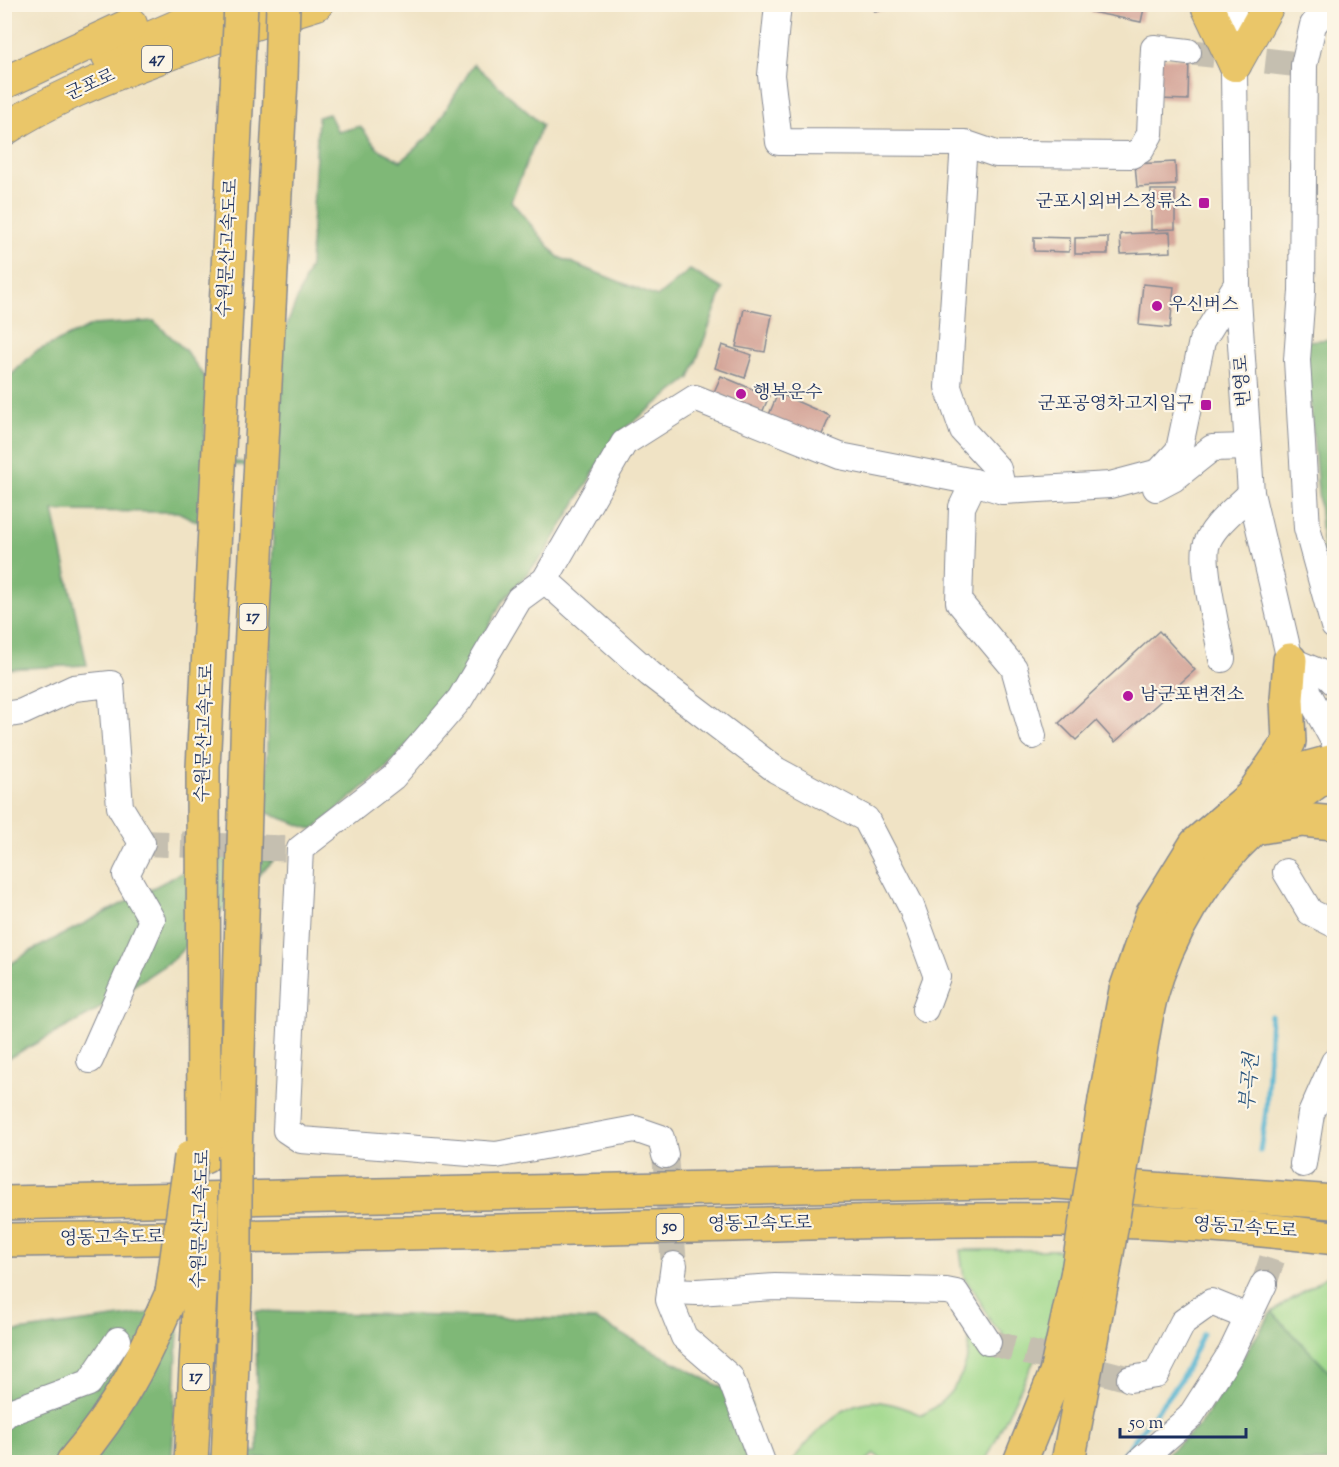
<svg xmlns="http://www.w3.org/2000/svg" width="1339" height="1467" font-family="'Sorts Mill Goudy','Noto Serif KR',serif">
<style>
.green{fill:#9fd88b;stroke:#5d8474;stroke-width:1.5}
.forest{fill:#7fb877;stroke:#4d746a;stroke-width:1.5}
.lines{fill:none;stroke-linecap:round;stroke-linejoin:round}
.stream{stroke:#53b4d1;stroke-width:5}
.building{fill:#d4a498}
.minor-tunnel{stroke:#c5bfb0;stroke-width:26;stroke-dasharray:26 13;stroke-linecap:butt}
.minor-casing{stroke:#868992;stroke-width:28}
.major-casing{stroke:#868992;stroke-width:34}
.highway-casing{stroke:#868992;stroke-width:36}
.minor{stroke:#fff;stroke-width:26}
.major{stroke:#eac669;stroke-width:32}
.highway{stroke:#eac669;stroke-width:33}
.highway-bridge-casing{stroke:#868992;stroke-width:36;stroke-linecap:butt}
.highway-bridge{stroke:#eac669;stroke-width:33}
.poi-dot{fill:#b5179e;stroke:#fcf5e5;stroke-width:2}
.labels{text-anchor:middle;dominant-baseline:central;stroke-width:4.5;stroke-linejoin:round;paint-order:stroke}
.shield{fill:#fcf5e5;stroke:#5e6a86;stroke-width:1.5}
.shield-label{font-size:16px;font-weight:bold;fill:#1b2f5e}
.street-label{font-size:18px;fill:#1b2f5e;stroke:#fcf5e5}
.poi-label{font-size:18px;fill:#1b2f5e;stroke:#fcf5e5;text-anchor:start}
.water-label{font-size:20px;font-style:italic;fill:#2c5780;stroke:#fcf5e5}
</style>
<rect width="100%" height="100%" fill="#fcf5e5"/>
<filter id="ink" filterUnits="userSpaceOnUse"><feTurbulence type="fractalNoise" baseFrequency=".0167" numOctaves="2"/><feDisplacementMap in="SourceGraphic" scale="12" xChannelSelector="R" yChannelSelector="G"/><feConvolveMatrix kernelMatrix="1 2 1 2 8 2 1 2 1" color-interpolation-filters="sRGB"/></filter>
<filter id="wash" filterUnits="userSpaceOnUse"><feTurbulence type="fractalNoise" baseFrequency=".008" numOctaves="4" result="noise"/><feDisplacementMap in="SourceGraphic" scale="24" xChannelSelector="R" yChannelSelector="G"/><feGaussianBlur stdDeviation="1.35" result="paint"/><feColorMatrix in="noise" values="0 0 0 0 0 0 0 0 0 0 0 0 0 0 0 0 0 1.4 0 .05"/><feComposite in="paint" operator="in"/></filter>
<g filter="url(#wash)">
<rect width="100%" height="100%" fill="#f0e3c5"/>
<g class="green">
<path d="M960,1250H1065L1062,1280L1046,1336L985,1462H886L874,1454L865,1462H791C809,1440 836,1406 867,1402C884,1399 906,1409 922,1415C951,1400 970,1371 969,1338L980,1350L997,1351L1003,1333L992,1324L975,1292L964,1278Z"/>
<polygon points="1330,1274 1334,1281 1334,1377 1272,1312"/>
</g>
<g class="forest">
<polygon points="474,64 542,125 511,201 558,257 657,297 690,270 723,289 690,378 616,435 546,552 502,602 452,695 385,769 313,830 265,812 275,469 205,462 202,524 178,512 53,511 87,665 5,669 5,381 35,352 93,325 154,321 185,350 207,380 204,458 274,466 280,343 310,266 318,117 329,114 338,132 360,126 378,149 401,161 431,134"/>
<polygon points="1334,339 1334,559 1324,560 1305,341"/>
<polygon points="218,854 273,861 171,961 89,1015 5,1060 5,968 29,952"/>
<polygon points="179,1309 172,1456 258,1452 256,1311 596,1320 752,1404 748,1456 742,1462 302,1462 288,1457 191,1462 5,1462 4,1333"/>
<polygon points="1272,1312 1334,1377 1334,1462 1158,1462 1200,1425"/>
</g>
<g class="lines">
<g class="stream">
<polyline points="1260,1151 1266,1111 1271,1016"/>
<polyline points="1117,1462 1180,1381 1203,1334"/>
</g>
</g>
<g id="blocks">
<g class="building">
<polygon points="874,4 925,4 925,6 874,11"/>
<polygon points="1092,4 1145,4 1141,22 1091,12"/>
<polygon points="1160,58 1189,59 1188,100 1159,99"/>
<polygon points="1175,162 1176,185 1137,187 1135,164"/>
<polygon points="1151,190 1175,190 1175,229 1151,230"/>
<polygon points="1170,232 1171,252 1121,254 1120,234"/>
<polygon points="1034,237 1070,238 1069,252 1034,251"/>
<polygon points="1108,237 1108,254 1075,254 1075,238"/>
<polygon points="1143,284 1174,287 1170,328 1139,325"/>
<polygon points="744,309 772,315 765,352 736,347"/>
<polygon points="722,345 752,355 745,378 715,368"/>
<polygon points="721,376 769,396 762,413 714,392"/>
<polygon points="778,393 830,416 820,439 768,417"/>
<polygon points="1159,631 1195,670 1115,742 1096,721 1076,740 1059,723"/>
</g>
</g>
</g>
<g filter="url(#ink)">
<use href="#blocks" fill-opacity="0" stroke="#868992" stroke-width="1.5"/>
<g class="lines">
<g class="minor-tunnel">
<polyline points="1188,52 1304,65"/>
<polyline points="142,843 300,849"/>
<polyline points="665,1155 674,1265"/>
<polyline points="1264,1284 1303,1164"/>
<polyline points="988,1342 1130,1379"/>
</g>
<defs>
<g id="minor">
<polyline points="778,4 771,75 779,142 964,143 996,154 1132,155 1141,150 1150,134 1154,48 1188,52"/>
<polyline points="1233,4 1237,284 1251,493 1290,660 1334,741"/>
<polyline points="1334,7 1327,8 1313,25 1304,65 1302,291 1297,360 1307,528 1334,626"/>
<polyline points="964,143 948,387 963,431 998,469 1003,491"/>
<polyline points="1156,488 1173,479 1212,448 1248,447"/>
<polyline points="545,580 650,674 776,770 866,819 911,906 937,977 925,1009"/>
<path d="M1222,659C1218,633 1202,570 1206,547C1210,527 1238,507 1251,493"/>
<polyline points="1290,660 1328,676 1334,682"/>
<polyline points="4,715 22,712 74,688 111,684 120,807 142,843 126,875 152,920 90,1060"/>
<polyline points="1033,736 1014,668 959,602 962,507 974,482 1003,491 1110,485 1159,472 1179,450 1202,341 1237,284"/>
<polyline points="1286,872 1310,912 1334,924"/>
<polyline points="665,1155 661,1138 635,1129 496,1155 301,1140 286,1130 300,849 393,777 460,699 519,599 545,580 624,443 695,398 840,456 974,482"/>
<polyline points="1303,1164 1311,1114 1334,1062"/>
<polyline points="674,1265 669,1300 684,1337 730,1377 762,1462"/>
<polyline points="670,1291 697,1292 775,1287 946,1291 956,1293 988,1342"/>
<polyline points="1130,1379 1156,1375 1183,1322 1211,1302 1248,1317"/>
<polyline points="4,1416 7,1413 89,1383 118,1340"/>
<polyline points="1139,1462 1190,1417 1231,1353 1264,1284"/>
</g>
<g id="major">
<polyline points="1206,4 1235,65"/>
<polyline points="108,56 228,4"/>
<polyline points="1235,65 1269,4"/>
<polyline points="4,83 131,24"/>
<path d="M4,130C49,100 102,79 153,60C207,40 261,21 317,4"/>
</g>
<g id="highway">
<polyline points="1255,791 1289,742 1287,699 1290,660"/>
<polyline points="1261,827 1302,820 1334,823"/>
<polyline points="1105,1100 1126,990 1152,915 1196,844 1251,797 1301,770 1334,761"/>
<path d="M1132,1103C1138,1069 1142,1033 1150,999C1167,935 1205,873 1253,829C1276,807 1306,792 1330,771"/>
<polyline points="235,1156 248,708 281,79"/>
<polyline points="204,1157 203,768 237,89"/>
<polyline points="4,1203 1042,1181 1334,1202"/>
<path d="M4,1240C248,1238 490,1231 733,1225C934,1220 1135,1212 1334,1238"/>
<path d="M73,1462C121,1406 143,1359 172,1293"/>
<polyline points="191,1462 200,1292"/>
<polyline points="228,1462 235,1290"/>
<polyline points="1020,1462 1056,1373 1078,1271"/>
<polyline points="1068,1462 1104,1271"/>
</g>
</defs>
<use href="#minor" class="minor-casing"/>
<use href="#major" class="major-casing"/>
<use href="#highway" class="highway-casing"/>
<use href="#minor" class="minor"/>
<use href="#major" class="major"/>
<use href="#highway" class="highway"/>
<defs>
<g id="highway-bridge">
<polyline points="281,79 283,4"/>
<polyline points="237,89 241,4"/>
<polyline points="1078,1271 1105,1100"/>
<polyline points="1104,1271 1132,1103"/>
<polyline points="235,1290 235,1156"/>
<polyline points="200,1292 202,1207"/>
<polyline points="172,1293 191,1157"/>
</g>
</defs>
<use href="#highway-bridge" class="highway-bridge-casing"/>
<use href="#highway-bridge" class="highway-bridge"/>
</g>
</g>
<g class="poi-dot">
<rect x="1198" y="197" width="12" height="12" rx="3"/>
<circle cx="1157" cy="306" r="6"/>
<circle cx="741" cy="394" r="6"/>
<rect x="1200" y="399" width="12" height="12" rx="3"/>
<circle cx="1128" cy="696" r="6"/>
</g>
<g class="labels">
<g class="shield">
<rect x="142" y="46" width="30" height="26" rx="4.5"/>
<rect x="239.5" y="604" width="27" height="26" rx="4.5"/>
<rect x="656.5" y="1214" width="27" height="26" rx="4.5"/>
<rect x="182.5" y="1364" width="27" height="26" rx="4.5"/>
</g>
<g class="shield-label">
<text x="157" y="59">47</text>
<text x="253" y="617">17</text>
<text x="670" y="1227">50</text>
<text x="196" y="1377">17</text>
</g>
<g class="street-label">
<text transform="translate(91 86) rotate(-24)">군포로</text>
<text transform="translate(229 248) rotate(-87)">수원문산고속도로</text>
<text transform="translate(1244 381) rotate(-94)">번영로</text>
<text transform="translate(206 733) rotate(-88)">수원문산고속도로</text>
<text transform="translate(202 1219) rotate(-88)">수원문산고속도로</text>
<text transform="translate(760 1225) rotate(-1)">영동고속도로</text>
<text transform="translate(1245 1229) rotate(4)">영동고속도로</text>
<text transform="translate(112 1239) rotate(-1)">영동고속도로</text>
</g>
<g class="poi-label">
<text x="1192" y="203" text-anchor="end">군포시외버스정류소</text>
<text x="1169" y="306">우신버스</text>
<text x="753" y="394">행복운수</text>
<text x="1194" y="405" text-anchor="end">군포공영차고지입구</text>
<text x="1140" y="696">남군포변전소</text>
</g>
<g class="water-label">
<text transform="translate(1251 1082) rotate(-85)">부곡천</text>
</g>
</g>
<rect width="1339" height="1467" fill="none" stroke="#fcf5e5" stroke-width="24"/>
<path d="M1120 1428v9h126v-9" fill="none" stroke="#1b2f5e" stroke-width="3"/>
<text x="1129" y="1428" font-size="18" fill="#1b2f5e" stroke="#fcf5e5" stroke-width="4.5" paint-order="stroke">50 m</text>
</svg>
